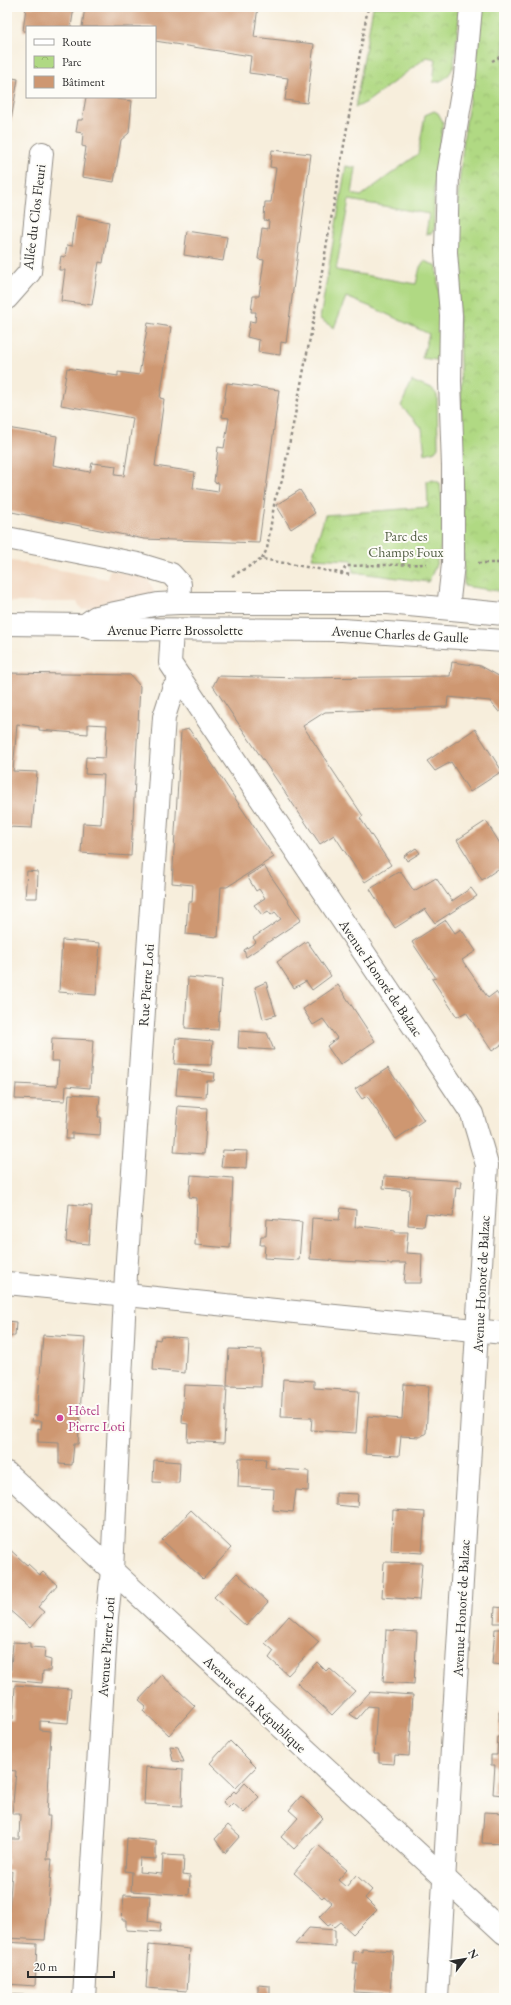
<svg xmlns="http://www.w3.org/2000/svg" width="511" height="2005" font-family="'EB Garamond',serif">
<style>
.built{fill:#f1d5bd}
.grass{fill:#b0d983;stroke:#6e8257}
.park{fill:url(#park-crowns);stroke:#6e8257}
.building{fill:#ce9771}
.lines{fill:none;stroke-linecap:round;stroke-linejoin:round}
.minor-casing{stroke:#918c84;stroke-width:24}
.major-casing{stroke:#918c84;stroke-width:24}
.path{stroke:#918c84;stroke-width:2.5;stroke-dasharray:3 3;stroke-linecap:butt}
.minor{stroke:#fff;stroke-width:22}
.major{stroke:#fff;stroke-width:22}
.hotel-dot{fill:#d1479c;stroke:#fdfcf7;stroke-width:1.5}
.labels{text-anchor:middle;dominant-baseline:central;stroke-width:4;stroke-linejoin:round;paint-order:stroke}
.street-label{font-size:14px;fill:#2b2b2b;stroke:#fdfcf7}
.park-label{font-size:14px;fill:#535f45;stroke:#fdfcf7}
.hotel-label{font-size:14px;fill:#b23c85;stroke:#fdfcf7;text-anchor:start}
</style>
<defs>
<pattern id="park-crowns" width="20" height="18" patternUnits="userSpaceOnUse"><rect width="20" height="18" fill="#b0d983"/><path d="M2 6a3 3 0 1 1 6 0M12 15a3 3 0 1 1 6 0" fill="none" stroke="#98ba71"/></pattern>
</defs>
<rect width="100%" height="100%" fill="#fdfcf7"/>
<filter id="ink" filterUnits="userSpaceOnUse"><feTurbulence type="fractalNoise" baseFrequency=".025" numOctaves="2"/><feDisplacementMap in="SourceGraphic" scale="8" xChannelSelector="R" yChannelSelector="G"/><feConvolveMatrix kernelMatrix="1 2 1 2 8 2 1 2 1" color-interpolation-filters="sRGB"/></filter>
<filter id="wash" filterUnits="userSpaceOnUse"><feTurbulence type="fractalNoise" baseFrequency=".012" numOctaves="4" result="noise"/><feDisplacementMap in="SourceGraphic" scale="16" xChannelSelector="R" yChannelSelector="G"/><feGaussianBlur stdDeviation="0.9" result="paint"/><feColorMatrix in="noise" values="0 0 0 0 0 0 0 0 0 0 0 0 0 0 0 0 0 1.4 0 .05"/><feComposite in="paint" operator="in"/></filter>
<g filter="url(#wash)">
<rect width="100%" height="100%" fill="#f7eedc"/>
<polygon class="built" points="7,560 107,579 110,570 148,578 154,592 143,600 82,610 77,602 7,602"/>
<g class="grass">
<polygon points="434,111 438,113 443,122 434,187 434,230 432,233 426,234 429,214 349,200 336,270 416,284 420,267 424,261 437,266 442,352 436,360 422,358 429,334 376,309 346,297 334,328 320,319 346,166 356,168 352,194 361,196 418,154 425,115"/>
<polygon points="412,381 433,390 437,395 438,447 435,451 425,454 422,428 401,406"/>
</g>
<g class="park">
<path d="M373,7H460L454,66C449,76 444,82 433,82L436,59L427,57L367,102L355,108Z"/>
<polygon points="483,7 504,7 504,592 464,586 462,433 456,214 464,136"/>
<path d="M433,480L440,483C444,518 446,550 428,582L353,572L352,560L312,558L325,515L428,507L427,481Z"/>
</g>
<g id="blocks">
<g class="building">
<polygon points="26,7 74,7 71,27 27,27 27,31 23,31"/>
<polygon points="85,7 258,7 254,37 314,44 307,103 285,100 288,78 249,73 251,56 155,41 155,27 82,27"/>
<polygon points="7,77 18,79 11,121 7,120"/>
<polygon points="86,97 118,97 117,99 132,101 129,133 121,140 114,182 82,177 86,147 82,146 83,133 76,132 78,120 82,120"/>
<polygon points="272,150 311,154 286,343 281,342 280,355 258,352 259,340 247,337 250,321 255,322 256,312 251,312 253,296 259,296 264,260 258,259 262,228 268,229 269,221 264,220 265,202 271,202 276,168 270,167"/>
<polygon points="76,216 109,222 103,263 99,262 92,305 61,301 65,270 59,270 61,256 65,257 67,245 72,246"/>
<polygon points="187,231 227,237 223,261 184,255"/>
<polygon points="148,323 171,327 160,398 164,399 155,466 195,472 193,488 218,492 219,483 214,482 218,447 224,448 229,418 222,417 227,383 279,390 259,543 144,539 7,511 7,428 57,436 53,465 90,472 92,463 109,465 116,466 115,475 124,476 133,418 61,405 67,368 118,376 118,372 139,375"/>
<polygon points="300,490 315,513 291,529 276,505"/>
<polygon points="452,662 481,666 504,679 504,709 499,712 490,701 448,697 447,707 325,712 303,726 363,816 360,818 391,865 365,882 334,835 320,844 213,686 218,676 302,678 450,676"/>
<polygon points="7,673 130,675 140,686 131,856 81,853 83,823 101,824 104,775 85,774 86,757 105,758 107,725 88,724 88,734 39,730 39,727 17,724 13,771 37,772 32,828 7,827"/>
<polygon points="189,729 274,857 227,887 221,887 218,937 186,934 188,902 192,902 193,885 172,883 181,731"/>
<polygon points="475,729 502,771 470,792 451,762 435,771 427,761"/>
<polygon points="486,821 504,850 504,865 482,880 457,840"/>
<polygon points="416,848 420,853 407,861 404,856"/>
<polygon points="264,866 301,920 246,957 244,950 256,942 253,938 281,919 275,912 271,915 268,911 262,915 254,905 265,898 259,889 256,891 247,876"/>
<polygon points="27,871 38,872 37,898 25,898"/>
<polygon points="400,871 414,891 436,878 452,901 471,888 477,896 435,923 425,909 395,928 370,889"/>
<polygon points="446,920 455,933 461,929 476,951 462,960 488,998 496,992 504,1003 504,1043 492,1051 466,1012 457,1017 432,979 436,978 412,942"/>
<polygon points="62,940 100,943 96,995 59,992"/>
<polygon points="307,941 331,976 312,990 306,981 294,988 277,962"/>
<polygon points="188,977 222,980 218,1030 185,1028"/>
<polygon points="266,982 276,1015 263,1019 255,987"/>
<polygon points="338,985 375,1041 340,1065 327,1046 337,1038 323,1019 313,1025 303,1009"/>
<polygon points="239,1031 267,1033 274,1050 238,1048"/>
<polygon points="52,1038 93,1040 90,1088 66,1086 65,1101 15,1099 16,1084 57,1086 59,1061 51,1061"/>
<polygon points="176,1038 213,1041 211,1065 174,1064"/>
<polygon points="388,1068 424,1120 396,1139 367,1096 362,1099 355,1089"/>
<polygon points="178,1069 215,1073 214,1081 207,1081 206,1097 176,1095"/>
<polygon points="69,1094 100,1096 98,1117 101,1117 100,1135 72,1133 72,1139 66,1139"/>
<polygon points="178,1106 207,1108 204,1154 174,1152"/>
<polygon points="223,1150 247,1151 246,1168 221,1167"/>
<polygon points="191,1175 233,1178 230,1248 195,1245 197,1198 189,1197"/>
<polygon points="384,1176 462,1181 461,1188 456,1187 453,1217 426,1214 424,1226 408,1225 410,1190 383,1188"/>
<polygon points="69,1204 92,1206 89,1244 66,1242"/>
<polygon points="341,1208 356,1210 355,1228 360,1226 395,1230 395,1232 408,1232 406,1253 422,1254 421,1283 404,1283 406,1263 392,1263 392,1264 310,1259 312,1218 339,1220"/>
<polygon points="267,1219 302,1222 299,1260 264,1258 265,1245 260,1245 261,1236 266,1236"/>
<polygon points="7,1321 16,1322 15,1336 7,1336"/>
<polygon points="43,1335 85,1338 78,1444 74,1444 72,1465 59,1464 59,1443 38,1442 38,1428 41,1429 42,1421 32,1421 33,1415 37,1416"/>
<polygon points="161,1336 187,1338 185,1373 153,1370 155,1339 160,1340"/>
<polygon points="229,1349 262,1350 261,1387 227,1386"/>
<polygon points="283,1379 314,1381 314,1388 359,1391 356,1433 311,1430 312,1418 281,1417"/>
<polygon points="404,1384 429,1386 426,1433 420,1437 401,1436 399,1456 365,1454 368,1416 402,1419"/>
<polygon points="184,1385 227,1387 224,1443 187,1441 188,1424 182,1423"/>
<polygon points="239,1458 266,1459 265,1468 309,1471 308,1491 296,1490 293,1512 273,1510 274,1489 238,1487"/>
<polygon points="154,1460 180,1462 179,1483 153,1482"/>
<polygon points="336,1493 358,1494 357,1507 336,1505"/>
<polygon points="191,1510 231,1548 203,1579 162,1540"/>
<polygon points="393,1510 425,1512 422,1553 391,1551"/>
<polygon points="7,1547 27,1565 28,1564 40,1575 43,1572 57,1585 38,1607 44,1612 30,1628 7,1608"/>
<polygon points="384,1562 422,1563 419,1600 382,1597"/>
<polygon points="237,1573 268,1602 246,1626 214,1597"/>
<polygon points="495,1607 504,1608 504,1623 494,1623"/>
<polygon points="289,1616 319,1642 288,1675 269,1658 274,1651 265,1643"/>
<polygon points="495,1629 504,1629 504,1665 492,1664"/>
<polygon points="386,1630 417,1632 414,1684 383,1682"/>
<polygon points="13,1642 30,1643 30,1647 45,1648 44,1658 51,1660 50,1671 43,1671 42,1683 10,1680"/>
<polygon points="317,1662 326,1671 329,1668 355,1691 332,1715 297,1683"/>
<polygon points="162,1675 195,1706 169,1735 143,1711 146,1706 139,1700"/>
<polygon points="15,1685 71,1689 68,1723 40,1721 40,1730 51,1731 47,1816 50,1816 47,1859 52,1859 45,1940 7,1938 12,1871 7,1871 7,1839 19,1839 20,1814 12,1814 16,1771 7,1770 7,1719 13,1719"/>
<polygon points="370,1692 413,1695 409,1756 395,1755 394,1764 379,1763 379,1754 374,1754 377,1707 368,1706 357,1719 350,1714"/>
<polygon points="499,1712 504,1712 504,1795 493,1794 495,1765 491,1765 491,1755 497,1755 498,1737 500,1737"/>
<polygon points="230,1741 256,1767 236,1788 210,1763"/>
<polygon points="170,1746 178,1747 184,1762 173,1761"/>
<polygon points="146,1767 183,1770 182,1806 144,1804"/>
<polygon points="245,1783 259,1797 244,1813 233,1803 228,1808 223,1802 234,1791 236,1793"/>
<polygon points="301,1796 323,1818 294,1849 281,1837 298,1818 289,1810"/>
<polygon points="484,1812 504,1813 504,1844 482,1843"/>
<polygon points="228,1825 240,1836 225,1853 215,1839"/>
<polygon points="127,1838 156,1841 156,1859 140,1858 139,1872 162,1874 163,1855 184,1856 183,1875 190,1876 189,1895 131,1891 132,1872 125,1871"/>
<polygon points="318,1845 347,1870 338,1880 346,1887 356,1875 372,1890 365,1898 377,1910 353,1934 340,1922 334,1927 331,1924 328,1926 319,1917 332,1903 324,1896 322,1898 294,1873"/>
<polygon points="124,1895 150,1896 148,1921 161,1923 160,1932 126,1930 126,1920 122,1920"/>
<polygon points="309,1928 335,1930 335,1947 295,1944"/>
<polygon points="7,1942 37,1944 35,1986 7,1984"/>
<polygon points="149,1945 190,1949 187,1991 146,1988"/>
<polygon points="362,1949 393,1951 390,1994 354,1992 357,1963 353,1963 354,1951 362,1952"/>
<polygon points="258,1985 270,1986 270,1998 258,1998"/>
<polygon points="7,1994 38,1996 38,1998 7,1998"/>
</g>
</g>
</g>
<g filter="url(#ink)">
<use href="#blocks" fill-opacity="0" stroke="#918c84" stroke-width="1"/>
<g class="lines">
<defs>
<g id="minor">
<polyline points="7,298 30,272 42,153"/>
<polyline points="7,538 138,564 171,574 180,584 179,603"/>
<polyline points="448,608 453,564 453,466 450,381 451,315 446,252 448,175 465,75 471,7"/>
<polyline points="172,630 170,663 472,1114 487,1165 437,1998"/>
<polyline points="7,1283 504,1333"/>
<polyline points="7,1473 504,1933"/>
<polyline points="84,1998 107,1617 112,1571 126,1274 164,717 173,689 181,679"/>
</g>
<g id="major">
<polyline points="7,624 85,625 97,629 342,630 504,641"/>
<polyline points="85,625 96,617 158,604 179,603 388,603 504,614"/>
</g>
</defs>
<use href="#minor" class="minor-casing"/>
<use href="#major" class="major-casing"/>
<g class="path">
<polyline points="492,61 504,55"/>
<polyline points="262,559 267,549 275,499 282,481 313,323 368,7"/>
<polyline points="478,563 504,563"/>
<polyline points="341,575 346,566 427,564"/>
<polyline points="232,576 262,559 351,575"/>
</g>
<use href="#minor" class="minor"/>
<use href="#major" class="major"/>
</g>
</g>
<circle class="hotel-dot" cx="60" cy="1418" r="4"/>
<g class="labels">
<g class="street-label">
<text transform="translate(34 217) rotate(-83)">Allée du Clos Fleuri</text>
<text x="175" y="630">Avenue Pierre Brossolette</text>
<text transform="translate(400 634) rotate(3)">Avenue Charles de Gaulle</text>
<text transform="translate(381 978) rotate(56)">Avenue Honoré de Balzac</text>
<text transform="translate(146 985) rotate(-86)">Rue Pierre Loti</text>
<text transform="translate(481 1284) rotate(-87)">Avenue Honoré de Balzac</text>
<text transform="translate(461 1608) rotate(-87)">Avenue Honoré de Balzac</text>
<text transform="translate(106 1647) rotate(-86)">Avenue Pierre Loti</text>
<text transform="translate(255 1704) rotate(43)">Avenue de la République</text>
</g>
<g class="park-label">
<text x="406" y="536">Parc des<tspan x="406" dy="16">Champs Foux</tspan></text>
</g>
<g class="hotel-label">
<text x="68" y="1410">Hôtel<tspan x="68" dy="16">Pierre Loti</tspan></text>
</g>
</g>
<rect width="511" height="2005" fill="none" stroke="#fdfcf7" stroke-width="24"/>
<rect x="26" y="26" width="130" height="72" fill="#fdfcf7" stroke="#a9a8a5"/>
<rect x="34" y="39" width="20" height="6" fill="#ffffff" stroke="#a9a8a5"/>
<text x="62" y="46" font-size="12" fill="#2b2b2b">Route</text>
<rect x="34" y="56" width="20" height="12" fill="url(#park-crowns)" stroke="#a9a8a5"/>
<text x="62" y="66" font-size="12" fill="#2b2b2b">Parc</text>
<rect x="34" y="76" width="20" height="12" fill="#ce9771" stroke="#a9a8a5"/>
<text x="62" y="86" font-size="12" fill="#2b2b2b">Bâtiment</text>
<g transform="translate(465 1959) rotate(59)" stroke="#fdfcf7" stroke-width="3" paint-order="stroke">
<path d="M0-3L7 15L0 10L-7 15Z" fill="#2b2b2b"/>
<text y="-6" font-size="11" font-weight="bold" text-anchor="middle" fill="#2b2b2b">N</text>
</g>
<path d="M28 1971v6h86v-6" fill="none" stroke="#2b2b2b" stroke-width="2"/>
<text x="34" y="1971" font-size="12" fill="#2b2b2b" stroke="#fdfcf7" stroke-width="3" paint-order="stroke">20 m</text>
</svg>
